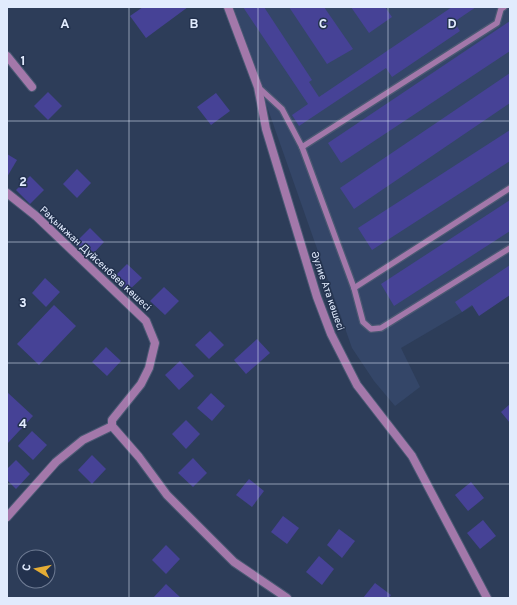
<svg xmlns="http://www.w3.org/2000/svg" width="517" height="605" font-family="Overpass,sans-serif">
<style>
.built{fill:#344668}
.building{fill:#464296}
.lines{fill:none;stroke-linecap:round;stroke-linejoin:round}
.service-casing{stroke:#4a5973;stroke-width:8}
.minor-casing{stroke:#4a5973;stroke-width:10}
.service{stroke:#a378aa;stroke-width:5.5}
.minor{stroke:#a378aa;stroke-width:8}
.grid{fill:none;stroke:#e1ebfd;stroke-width:1;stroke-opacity:0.55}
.labels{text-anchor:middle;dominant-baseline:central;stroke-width:3;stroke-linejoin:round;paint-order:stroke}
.street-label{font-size:10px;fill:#e1ebfd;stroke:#23324e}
.grid-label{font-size:13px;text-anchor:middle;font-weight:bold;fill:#e1ebfd;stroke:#23324e;stroke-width:3;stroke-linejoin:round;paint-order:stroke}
</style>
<rect width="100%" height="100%" fill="#2d3d59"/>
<polygon class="built" points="232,7 510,7 510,284 401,348 420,387 395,406 374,381 352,348"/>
<g class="building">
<polygon points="143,7 188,7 146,38 130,16"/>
<polygon points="243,7 264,7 312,80 309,82 319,97 452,7 476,7 454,22 460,31 392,77 386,68 299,126 292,115 308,104"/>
<polygon points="289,7 324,7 353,49 327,64"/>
<polygon points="351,7 385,7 392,17 369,33"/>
<polygon points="510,21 510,51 341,163 328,143"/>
<polygon points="510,73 510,103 354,209 340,188"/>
<polygon points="48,92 62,106 48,120 34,106"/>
<polygon points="216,93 230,111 211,125 197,107"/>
<polygon points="510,130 510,161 372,250 358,228"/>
<polygon points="7,154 17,160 7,177"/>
<polygon points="77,169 91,183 77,198 63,184"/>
<polygon points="30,176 44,190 30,204 16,190"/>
<polygon points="510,200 510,231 394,306 381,284"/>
<polygon points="90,228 104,242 90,257 75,243"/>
<polygon points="127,264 142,278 127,292 113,278"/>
<polygon points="510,265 510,295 479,316 472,305 462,312 455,302"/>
<polygon points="45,278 60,292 46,307 32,293"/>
<polygon points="164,287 179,301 165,315 150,301"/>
<polygon points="54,305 76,326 39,365 17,344"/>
<polygon points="210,331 224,345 209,359 195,345"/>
<polygon points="257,339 270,353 246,374 234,360"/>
<polygon points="106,347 121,361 107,376 92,362"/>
<polygon points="180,361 194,376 179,390 165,375"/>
<polygon points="7,392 33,416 7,444"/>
<polygon points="211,393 225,406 212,421 197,408"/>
<polygon points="510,404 510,423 501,412"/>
<polygon points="186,420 200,434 186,449 172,434"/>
<polygon points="32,431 47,445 33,460 18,446"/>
<polygon points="92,455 106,469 92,484 78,470"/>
<polygon points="193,458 207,473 193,487 178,473"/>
<polygon points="16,460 30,474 16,489 7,480 7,469"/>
<polygon points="249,479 264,491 252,507 236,495"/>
<polygon points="471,482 484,498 468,511 455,495"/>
<polygon points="283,516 299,528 287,544 271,532"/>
<polygon points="483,520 496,536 480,549 467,533"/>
<polygon points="339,529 355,541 342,558 327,545"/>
<polygon points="166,545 180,559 166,574 152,560"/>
<polygon points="319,556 334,569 322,585 306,572"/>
<polygon points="375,583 391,595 389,598 363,598"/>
<polygon points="166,584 181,598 153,598"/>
</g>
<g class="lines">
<defs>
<g id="service">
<polyline points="258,87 282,109 302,147 354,288 363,322 371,329 381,328 510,248"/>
<polyline points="302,147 497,23 501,9 504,7"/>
<polyline points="354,288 510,188"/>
</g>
<g id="minor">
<polyline points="228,7 258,87 266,129 317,297 331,334 357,385 412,456 487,598"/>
<polyline points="7,56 32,87"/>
<polyline points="7,193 36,216 146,321 155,343 149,368 141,384 112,420 112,426 139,457 167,495 234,562 287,598"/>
<polyline points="7,517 56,462 83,440 112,426"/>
</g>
</defs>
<use href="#service" class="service-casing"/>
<use href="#minor" class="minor-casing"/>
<use href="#service" class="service"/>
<use href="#minor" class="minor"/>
</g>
<path class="grid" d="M129,7V598M258,7V598M388,7V598M7,121H510M7,242H510M7,363H510M7,484H510"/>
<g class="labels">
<g class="street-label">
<text transform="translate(95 259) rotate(43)">Рақымжан Дүйсенбаев көшесі</text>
<text transform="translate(327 291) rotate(71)">Әулие Ата көшесі</text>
</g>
</g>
<g class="grid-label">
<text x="65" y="28">A</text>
<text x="194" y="28">B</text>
<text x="323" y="28">C</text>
<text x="452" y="28">D</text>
<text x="23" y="65">1</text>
<text x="23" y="186">2</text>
<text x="23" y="307">3</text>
<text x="23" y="428">4</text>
</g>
<rect width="517" height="605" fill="none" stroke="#e1ebfd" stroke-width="16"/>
<g transform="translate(36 569) rotate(280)"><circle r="19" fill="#23324e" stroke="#6f7c94"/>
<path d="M0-3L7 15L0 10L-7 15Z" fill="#e5ad35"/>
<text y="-6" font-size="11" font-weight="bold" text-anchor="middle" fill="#e1ebfd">С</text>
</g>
</svg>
